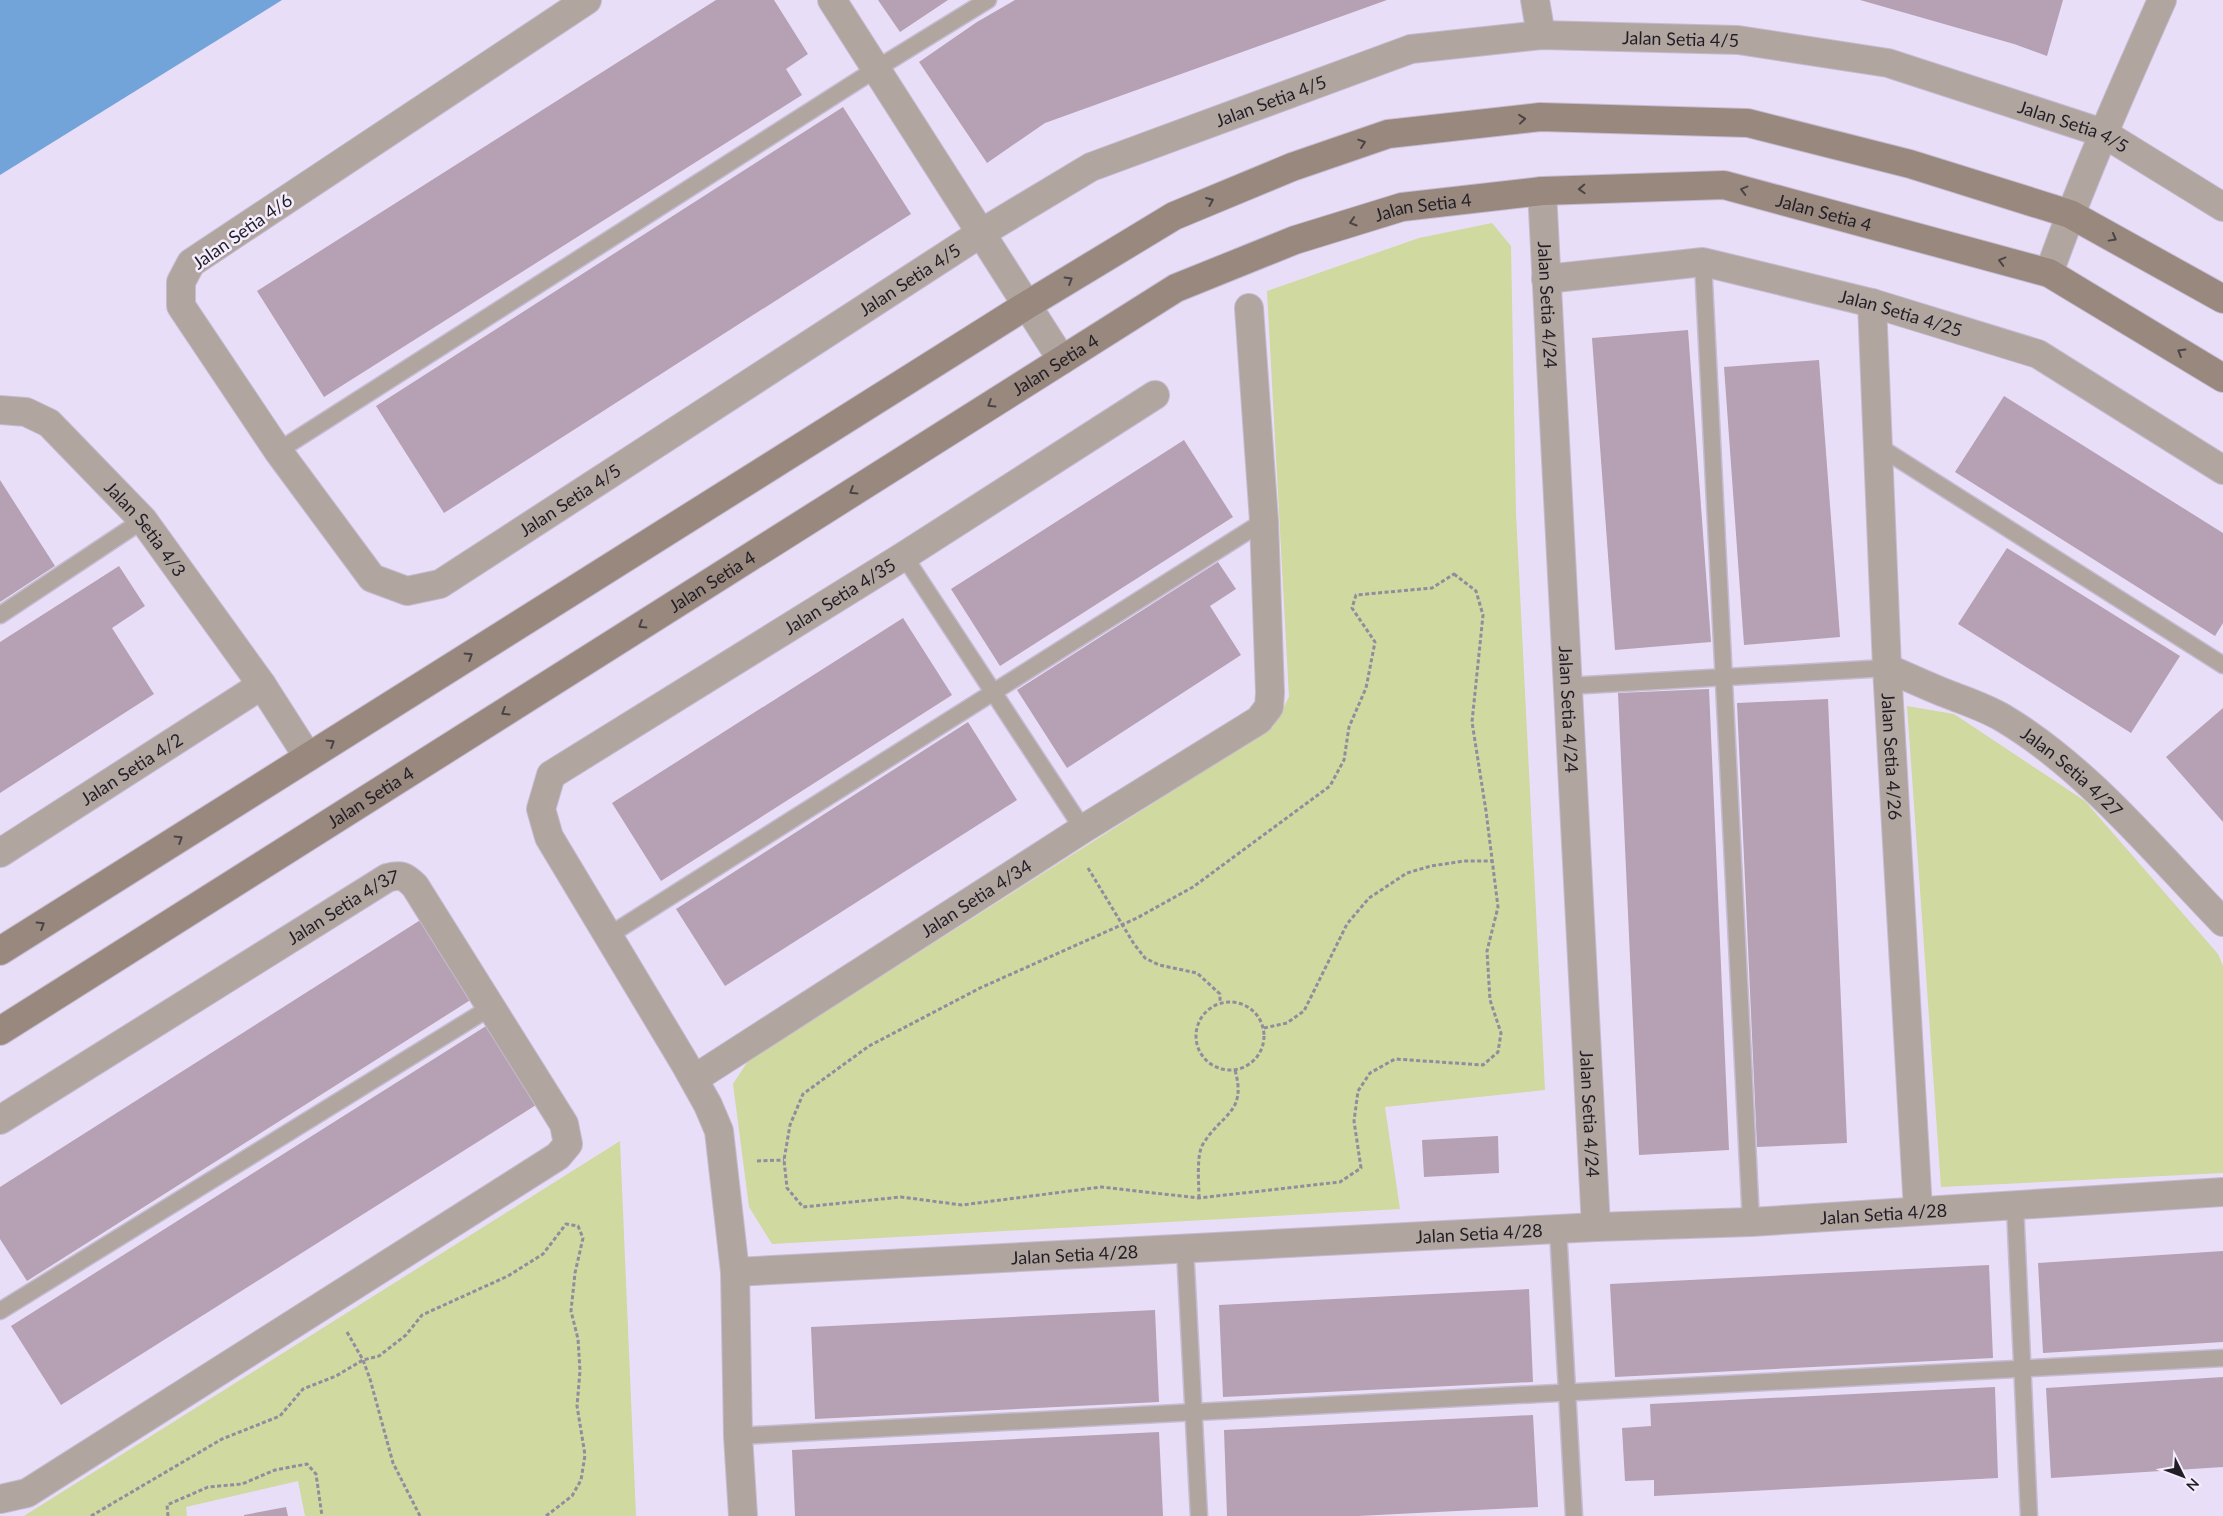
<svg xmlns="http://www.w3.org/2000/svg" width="2223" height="1516" font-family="Lato,sans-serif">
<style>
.green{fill:#cfd9a0}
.water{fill:#72a4da}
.building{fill:#b6a0b3}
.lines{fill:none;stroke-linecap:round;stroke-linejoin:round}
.lane-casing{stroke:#c5bbd2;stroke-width:19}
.street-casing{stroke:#c5bbd2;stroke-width:30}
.secondary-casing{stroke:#c5bbd2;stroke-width:30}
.path{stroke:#938b9e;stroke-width:3;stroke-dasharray:4 2.5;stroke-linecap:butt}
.lane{stroke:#b1a69f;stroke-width:16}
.street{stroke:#b1a69f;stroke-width:28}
.secondary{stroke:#98887d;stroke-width:28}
.oneway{stroke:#4b4345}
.labels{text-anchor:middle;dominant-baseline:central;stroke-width:5;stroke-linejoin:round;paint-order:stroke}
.street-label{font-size:18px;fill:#221e27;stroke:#f4edfd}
</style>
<rect width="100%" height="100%" fill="#e9def8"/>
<g class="green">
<polygon points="1492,223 1511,246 1516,513 1545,1090 1385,1107 1400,1209 772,1244 749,1207 733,1084 748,1061 1273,727 1289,697 1267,291 1419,238"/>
<polygon points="1907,706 1954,714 2085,801 2218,954 2223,966 2223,1173 1941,1187"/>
<polygon points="620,1141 636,1516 305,1516 298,1481 186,1507 187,1516 24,1516"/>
</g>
<polygon class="water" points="0,0 282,0 0,175"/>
<g class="building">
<polygon points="716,0 774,0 808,54 786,69 802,95 324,397 257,291"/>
<polygon points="878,0 948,0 900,32"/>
<polygon points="1015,0 1387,0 1045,123 987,163 919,62 977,22"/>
<polygon points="1860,0 2063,0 2047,56 2014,44"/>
<polygon points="843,107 911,214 444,513 376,406"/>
<polygon points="1688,330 1711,642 1615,650 1592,338"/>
<polygon points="1819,360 1840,637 1744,645 1724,367"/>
<polygon points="2004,396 2223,533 2223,623 2215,636 1955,472"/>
<polygon points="1184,440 1233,517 1000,666 951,589"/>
<polygon points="0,480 55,566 0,602"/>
<polygon points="2007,548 2180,656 2131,733 1958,624"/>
<polygon points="1218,562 1236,589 1210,606 1241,655 1067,768 1017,690"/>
<polygon points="119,566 145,606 112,628 154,694 0,793 0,642"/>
<polygon points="903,618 952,695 661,881 612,803"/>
<polygon points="1709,689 1729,1150 1639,1155 1618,693"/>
<polygon points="1828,699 1847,1143 1757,1147 1737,703"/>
<polygon points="2223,708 2223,822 2166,757"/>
<polygon points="968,722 1017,800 725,986 676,909"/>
<polygon points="422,919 472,999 27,1281 0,1239 0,1187"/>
<polygon points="486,1026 536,1105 61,1405 11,1326"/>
<polygon points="1498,1136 1499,1173 1424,1177 1422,1140"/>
<polygon points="2223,1251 2223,1342 2043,1353 2038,1263"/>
<polygon points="1989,1265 1993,1358 1615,1377 1610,1284"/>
<polygon points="1529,1289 1533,1382 1223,1397 1219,1305"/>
<polygon points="1155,1310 1159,1402 815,1419 811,1327"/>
<polygon points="2223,1377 2223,1467 2051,1478 2046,1388"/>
<polygon points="1995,1387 1998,1478 1654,1496 1654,1480 1625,1481 1622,1428 1651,1426 1650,1404"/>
<polygon points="1533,1415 1538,1507 1358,1516 1227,1516 1224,1430"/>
<polygon points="1159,1432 1163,1516 795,1516 792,1450"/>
<polygon points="286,1507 288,1516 244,1516 244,1515"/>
</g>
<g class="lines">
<defs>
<g id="lane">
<polyline points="1703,262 1751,1222"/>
<polyline points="1878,446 2223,665"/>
<polyline points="278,451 876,69 988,0"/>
<polyline points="904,556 1083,829"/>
<polyline points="0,615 143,520"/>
<polyline points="1568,686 1887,668"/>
<polyline points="608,936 1264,521"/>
<polyline points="2015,1205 2029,1516"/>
<polyline points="1558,1229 1574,1516"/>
<polyline points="1185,1248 1199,1516"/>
<polyline points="0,1311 491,1007"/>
<polyline points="738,1436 2223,1358"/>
</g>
<g id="street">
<path id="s1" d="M587,0L191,263L181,282V306L278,451L372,578L407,591L440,584L981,233L1091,167L1411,49L1541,35L1738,40L1888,63L2103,133L2223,207"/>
<polyline points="832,0 1062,360"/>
<polyline points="1535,0 1541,35"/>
<path id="s2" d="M1542,191L1596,1227"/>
<path d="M2049,273C2082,180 2122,90 2162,0"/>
<path id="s3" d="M1546,279L1703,262L1872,303L2038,354L2223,470"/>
<path id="s4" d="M1872,303L1887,668L1918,1210"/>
<path id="s5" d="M0,410L26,412L49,423L143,520L262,685L308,757"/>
<path id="s6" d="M1887,668C1908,677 1929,687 1950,695C1968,702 1986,708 2003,718C2086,767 2156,853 2223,922"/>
<path id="s7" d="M0,853L262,685"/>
<path id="s8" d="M694,1079L1083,829L1259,720L1269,707L1270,693L1264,521L1249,308"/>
<path id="s9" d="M0,1120L387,878C401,874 405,876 415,886L564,1124L568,1144L558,1156L27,1493L0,1499"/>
<path id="s10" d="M735,1272L1596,1227L1751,1222L2223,1192"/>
<path id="s11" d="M743,1516L738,1436L735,1272L719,1131L708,1105L684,1062L549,837L541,809L551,775L904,556L1155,395"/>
</g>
<g id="secondary">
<polyline points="0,951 1027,305 1174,216 1292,167 1388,134 1540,117 1748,123 1910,164 2070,214 2223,299"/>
<path id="s12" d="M0,1031L1176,288L1295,240L1402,207L1542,191L1724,185L2049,273L2223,378"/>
</g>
</defs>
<use href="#lane" class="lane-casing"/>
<use href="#street" class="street-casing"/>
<use href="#secondary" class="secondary-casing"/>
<g class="path">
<polygon points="1454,574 1476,591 1483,615 1472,722 1486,811 1498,907 1487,951 1490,1000 1501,1033 1498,1052 1483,1065 1395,1059 1370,1073 1358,1091 1354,1121 1361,1168 1340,1182 1199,1198 1101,1187 962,1205 901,1197 803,1207 787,1188 784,1160 790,1125 803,1094 869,1046 980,988 1137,918 1193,887 1330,786 1344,760 1349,727 1366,688 1375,642 1352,608 1356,595 1432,588"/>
<polyline points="1088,868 1134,944 1145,958 1159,965 1197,973 1220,994 1220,1003"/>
<circle cx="1230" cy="1036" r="34"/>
<polyline points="1264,1028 1287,1023 1304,1011 1347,924 1369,898 1407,873 1431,866 1464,861 1493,861"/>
<polyline points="757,1161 784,1160"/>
<path d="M1199,1198C1199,1184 1196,1155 1203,1144C1222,1113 1247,1113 1235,1070"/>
<polyline points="347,1332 363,1360 370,1379 393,1463 420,1516"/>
<polyline points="91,1516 222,1439 280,1416 303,1389 336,1376 363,1360 379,1356 406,1335 422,1315 508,1276 543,1254 566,1224 578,1226 583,1238 575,1273 571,1311 578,1339 580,1371 577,1406 585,1455 581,1480 572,1496 546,1516"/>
<polyline points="168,1516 167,1505 208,1487 242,1484 275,1470 307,1464 316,1474 322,1516"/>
</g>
<use href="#lane" class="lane"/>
<use href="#street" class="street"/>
<use href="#secondary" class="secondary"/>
</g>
<defs><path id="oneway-chevron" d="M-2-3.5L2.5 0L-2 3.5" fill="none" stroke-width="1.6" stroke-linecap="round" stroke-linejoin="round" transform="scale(1.25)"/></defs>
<g class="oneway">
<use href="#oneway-chevron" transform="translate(1522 119) rotate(-6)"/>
<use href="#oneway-chevron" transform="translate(1362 143) rotate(-19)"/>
<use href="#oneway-chevron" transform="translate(1582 189) rotate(178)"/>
<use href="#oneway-chevron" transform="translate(1744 190) rotate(-165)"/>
<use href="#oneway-chevron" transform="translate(1210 201) rotate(-23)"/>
<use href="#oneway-chevron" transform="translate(1353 222) rotate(163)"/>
<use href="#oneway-chevron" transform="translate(2113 238) rotate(29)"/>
<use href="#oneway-chevron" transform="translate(2002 261) rotate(-165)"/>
<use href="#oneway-chevron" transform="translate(1069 280) rotate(-31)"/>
<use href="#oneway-chevron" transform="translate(2181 352) rotate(-149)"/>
<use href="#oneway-chevron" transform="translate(991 404) rotate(148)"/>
<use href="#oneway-chevron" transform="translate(853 491) rotate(148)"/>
<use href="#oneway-chevron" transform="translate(642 625) rotate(148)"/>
<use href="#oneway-chevron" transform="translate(469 656) rotate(-32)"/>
<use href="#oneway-chevron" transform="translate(505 712) rotate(148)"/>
<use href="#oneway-chevron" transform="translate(331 743) rotate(-32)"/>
<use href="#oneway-chevron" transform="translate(179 839) rotate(-32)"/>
<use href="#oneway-chevron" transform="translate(41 925) rotate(-32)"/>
</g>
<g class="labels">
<g class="street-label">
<text stroke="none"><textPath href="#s1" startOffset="2309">Jalan Setia 4/5</textPath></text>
<text stroke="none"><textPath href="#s1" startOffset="1889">Jalan Setia 4/5</textPath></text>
<text stroke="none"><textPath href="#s1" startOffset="2714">Jalan Setia 4/5</textPath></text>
<text stroke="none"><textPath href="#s12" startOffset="1652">Jalan Setia 4</textPath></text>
<text stroke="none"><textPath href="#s12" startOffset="2058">Jalan Setia 4</textPath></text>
<text transform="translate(242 231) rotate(-35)">Jalan Setia 4/6</text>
<text stroke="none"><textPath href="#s1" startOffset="1484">Jalan Setia 4/5</textPath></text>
<text stroke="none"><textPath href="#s2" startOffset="114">Jalan Setia 4/24</textPath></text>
<text stroke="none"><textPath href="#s3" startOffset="362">Jalan Setia 4/25</textPath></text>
<text stroke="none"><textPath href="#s12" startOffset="1248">Jalan Setia 4</textPath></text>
<text stroke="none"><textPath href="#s1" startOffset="1079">Jalan Setia 4/5</textPath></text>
<text stroke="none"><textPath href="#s5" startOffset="195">Jalan Setia 4/3</textPath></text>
<text stroke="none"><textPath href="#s12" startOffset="842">Jalan Setia 4</textPath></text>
<text stroke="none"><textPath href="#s11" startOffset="1130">Jalan Setia 4/35</textPath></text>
<text stroke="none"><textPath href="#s2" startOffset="519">Jalan Setia 4/24</textPath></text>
<text stroke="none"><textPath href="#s4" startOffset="454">Jalan Setia 4/26</textPath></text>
<text stroke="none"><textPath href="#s7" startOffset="156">Jalan Setia 4/2</textPath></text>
<text stroke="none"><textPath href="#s6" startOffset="214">Jalan Setia 4/27</textPath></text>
<text stroke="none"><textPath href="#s12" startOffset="438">Jalan Setia 4</textPath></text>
<text stroke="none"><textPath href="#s8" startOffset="335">Jalan Setia 4/34</textPath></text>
<text stroke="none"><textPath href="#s9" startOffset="404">Jalan Setia 4/37</textPath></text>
<text stroke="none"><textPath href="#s2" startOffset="924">Jalan Setia 4/24</textPath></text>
<text stroke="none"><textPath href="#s10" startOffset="1150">Jalan Setia 4/28</textPath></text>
<text stroke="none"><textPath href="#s10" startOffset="745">Jalan Setia 4/28</textPath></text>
<text stroke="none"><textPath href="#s10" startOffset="340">Jalan Setia 4/28</textPath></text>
</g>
</g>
<g transform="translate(2183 1476) rotate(132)" stroke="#f4edfd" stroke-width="4" paint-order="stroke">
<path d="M0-4L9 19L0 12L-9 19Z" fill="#221e27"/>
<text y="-8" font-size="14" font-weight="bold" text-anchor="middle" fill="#221e27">N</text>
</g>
</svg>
